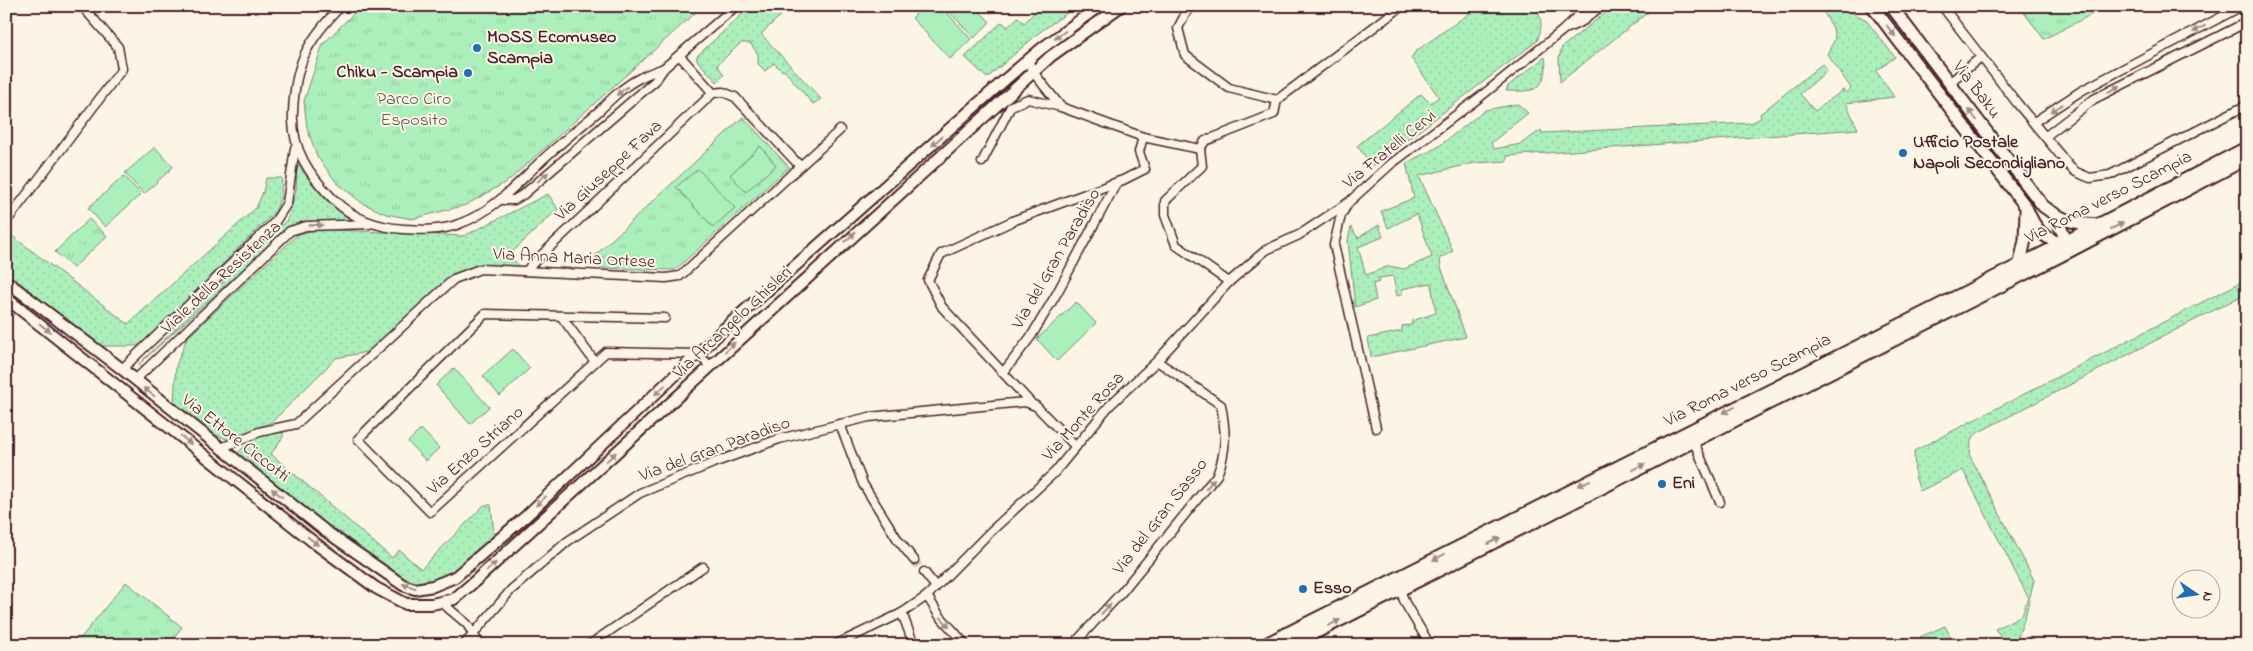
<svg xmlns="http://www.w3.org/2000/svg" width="2253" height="651" font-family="'Indie Flower',sans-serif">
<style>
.grass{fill:url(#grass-dots);stroke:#7a8873}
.park{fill:url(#park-tufts);stroke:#7a8873}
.pitch{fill:#abf0bb;stroke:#7a8873}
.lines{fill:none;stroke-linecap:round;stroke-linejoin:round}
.minor-tunnel{stroke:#d8cac0;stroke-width:8;stroke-dasharray:8 4;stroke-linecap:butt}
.minor-casing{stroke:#4a1f2b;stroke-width:11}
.tertiary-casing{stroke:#4a1f2b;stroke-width:14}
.secondary-casing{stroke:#4a1f2b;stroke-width:15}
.primary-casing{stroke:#4a1f2b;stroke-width:16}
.minor{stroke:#fcf5e5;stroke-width:8}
.tertiary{stroke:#fcf5e5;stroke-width:10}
.secondary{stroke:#fcf5e5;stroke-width:11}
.primary{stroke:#fcf5e5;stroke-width:12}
.oneway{fill:#a38a88}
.poi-dot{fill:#1f6fb2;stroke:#fcf5e5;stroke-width:2}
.labels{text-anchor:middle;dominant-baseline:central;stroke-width:4;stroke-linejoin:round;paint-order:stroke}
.poi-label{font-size:18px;font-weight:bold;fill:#4a1f2b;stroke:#fcf5e5;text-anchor:start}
.street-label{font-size:18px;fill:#4a1f2b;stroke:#fcf5e5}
.park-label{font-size:18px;fill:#62534f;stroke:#fcf5e5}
</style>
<defs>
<pattern id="grass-dots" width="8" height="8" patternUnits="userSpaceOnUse" patternTransform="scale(1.25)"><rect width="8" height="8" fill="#abf0bb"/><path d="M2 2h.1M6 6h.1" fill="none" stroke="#95cda1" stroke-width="1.8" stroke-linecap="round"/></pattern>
<pattern id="park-tufts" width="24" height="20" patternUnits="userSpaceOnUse" patternTransform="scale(1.25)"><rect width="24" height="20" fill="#abf0bb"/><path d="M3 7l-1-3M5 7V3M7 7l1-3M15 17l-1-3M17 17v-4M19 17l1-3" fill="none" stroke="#95cda1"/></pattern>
</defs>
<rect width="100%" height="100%" fill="#fcf5e5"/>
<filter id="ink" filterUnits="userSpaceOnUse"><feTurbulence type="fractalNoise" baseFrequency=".02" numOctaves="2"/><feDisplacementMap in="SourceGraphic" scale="10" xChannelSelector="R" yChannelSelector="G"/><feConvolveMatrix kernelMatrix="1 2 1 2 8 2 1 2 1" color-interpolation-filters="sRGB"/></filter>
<g filter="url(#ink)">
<g class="grass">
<polygon points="751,6 791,6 761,34 821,99 813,104 784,70 782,71 774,63 765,71 758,64 758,54 750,43 741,43 717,65 724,75 717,82 696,59 698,55"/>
<polygon points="1041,6 1077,6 1040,32 987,78 965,57 1002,22 1008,27 1018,17 1024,23"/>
<path d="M1480,6H1533C1544,17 1542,28 1537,41L1373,166L1357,146L1421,94L1430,103L1439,97L1411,58L1416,51Z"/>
<polygon points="1614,6 1656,6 1560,82 1559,58 1562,47"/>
<polygon points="1820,6 1843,6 1846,10 1865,19 1895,57 1876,71 1894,97 1846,103 1858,129 1507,156 1507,161 1474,163 1419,176 1453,251 1440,258 1441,267 1466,337 1371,357 1368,338 1402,331 1402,326 1412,325 1412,321 1436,313 1431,283 1402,289 1402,295 1397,296 1393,276 1379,278 1379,282 1373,284 1376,300 1355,307 1348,240 1351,227 1358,238 1379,225 1383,237 1358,247 1366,275 1389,266 1404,269 1432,257 1417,214 1388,228 1381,211 1414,198 1406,163 1438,147 1485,110 1518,104 1528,113 1491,143 1494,149 1521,144 1541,130 1542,133 1751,123 1761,118 1760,114 1822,64 1828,70 1800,94 1815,111 1843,90 1847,93 1851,88 1827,54 1835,39 1833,28"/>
<path d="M1545,57C1547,67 1545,85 1534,89C1527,92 1514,91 1506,91L1508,86Z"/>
<path d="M299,165C314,187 330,208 353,221L304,222L289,227L138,365L287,220C294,202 298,188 296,169Z"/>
<polygon points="266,178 282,178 281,197 275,212 146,341 137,346 100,346 6,272 6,241 11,235 128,324 256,208 263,192"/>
<polygon points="548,194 558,209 509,255 519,266 472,272 435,297 377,350 336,358 272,422 229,440 213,434 174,402 176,366 187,338 297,235 317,229 464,236"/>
<polygon points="2247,279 2247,293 1977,433 1971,440 1970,456 2034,580 2025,617 2015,645 2008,645 1995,629 2022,615 2028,597 1963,470 1920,491 1915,476 1914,451"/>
<polygon points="283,432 283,437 271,454 392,558 399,550 421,569 484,505 491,505 494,535 449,581 429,587 403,585 236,454 259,434"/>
<polygon points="1945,626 1955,645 1926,645 1920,637"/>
</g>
<g class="park">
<polygon points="361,6 703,6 508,181 466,205 412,219 386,214 362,203 336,182 317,156 307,128 304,101 323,44"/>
<polygon points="2019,6 2108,6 2044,39"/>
<polygon points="743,117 789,167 675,270 601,268 589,261"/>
<polygon points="89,219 107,236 73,268 55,252"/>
<polygon points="126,582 182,627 168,645 75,645"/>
</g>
<g class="pitch">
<polygon points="925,6 941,6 971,39 950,59 912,18"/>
<polygon points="944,6 975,6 990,22 974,38"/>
<polygon points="760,146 776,165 746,192 730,175"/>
<polygon points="155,147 173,167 144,194 125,173"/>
<polygon points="698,169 735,208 713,227 676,187"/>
<polygon points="124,176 141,194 105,227 88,208"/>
<polygon points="1076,302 1096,323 1057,361 1037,339"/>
<polygon points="513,349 530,368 500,396 483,376"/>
<polygon points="454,368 489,407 470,424 436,385"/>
<polygon points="421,429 439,448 426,461 408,442"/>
</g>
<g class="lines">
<polyline class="minor-tunnel" points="914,560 924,572"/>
<defs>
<g id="minor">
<path d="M341,6C307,41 295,63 293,112C291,150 310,176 335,201C354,219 377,227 403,229C421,230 441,231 459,224C492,212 514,187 539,163C558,145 579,128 599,111C611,99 625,85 640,78C647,74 656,71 664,68"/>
<polyline points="1193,6 1187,11 1178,28 1185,55 1229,88 1277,100 1274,114 1205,141 1200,149"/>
<polyline points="1942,6 2017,103 2070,167 2076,172 2090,178 2110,175 2247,105"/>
<polyline points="1568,28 1583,21 1601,6"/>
<polyline points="1028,60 1033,72 1061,107 1143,137 1200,149"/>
<polyline points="1949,83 1981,57"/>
<polyline points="713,93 723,92 735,97 800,166"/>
<polyline points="1277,100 1402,6"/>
<polyline points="2034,122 2081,91 2242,6"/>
<polyline points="2046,136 2094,99 2247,22"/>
<polyline points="1200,149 1202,166 1165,201 1165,215 1176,245 1229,282"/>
<polyline points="982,162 1011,106 1028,99 1061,107"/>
<polyline points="503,200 514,200 524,194 655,81 664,68 736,6"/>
<polyline points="6,222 122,69 118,47 82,6"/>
<polyline points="527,271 531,265 713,93 680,56"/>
<polyline points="561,316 595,362"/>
<polyline points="665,318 485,314 358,439 430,512 606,352 698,354 710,366"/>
<polyline points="122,369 275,222 287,203 295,148"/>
<polyline points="1003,373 1032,335 1057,293 1117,182"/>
<polyline points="135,380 290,231 306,226 370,224"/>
<polyline points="1031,403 942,307 928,280 941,254 1015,220 1123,180 1145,169 1139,152 1143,137"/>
<polyline points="840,424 863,484 898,540 914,560"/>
<polyline points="1376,428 1334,245 1341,215 1349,202 1391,164 1480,97 1562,31 1589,6"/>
<polyline points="1693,440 1720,502"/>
<polyline points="221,448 259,432 296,424 454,279 480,269 666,278 680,276 840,130"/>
<polyline points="924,572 936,587"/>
<polyline points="1400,589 1405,603 1430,645"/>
<polyline points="927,596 939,615 966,645"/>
<polyline points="441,602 467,624 480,645"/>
<polyline points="902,613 914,645"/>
<polyline points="464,645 511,590 568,541 640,493 716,462 779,439 869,417 1025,402 1036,406 1076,447"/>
<polyline points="589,645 703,567"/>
<polyline points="835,645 902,613 927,596 988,534 1055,472 1109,406 1157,361 1229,282 1266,250 1299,235 1349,202"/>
<path d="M1073,645L1121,593L1217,475C1227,451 1226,431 1221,405L1157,361"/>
</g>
<g id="tertiary">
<polyline points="6,281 122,369 324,530 403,585 415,589 433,586 455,577 525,517 724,329 1007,78 1041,49 1099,6"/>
<polyline points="6,298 316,544 376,588 406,604 432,604 454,599 474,582 1051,56 1121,6"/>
</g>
<g id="secondary">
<path d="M1872,6L2026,207C2036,232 2042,237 2067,246"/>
<path d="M1891,6L2043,206C2063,221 2072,223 2097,225"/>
<polyline points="2056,216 2064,236 2060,249"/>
<polyline points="2020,263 2025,240 2026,211"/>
</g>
<g id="primary">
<polyline points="1265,645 2062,244 2247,148"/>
<polyline points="1290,645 2065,253 2247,158"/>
</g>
</defs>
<use href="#minor" class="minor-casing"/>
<use href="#tertiary" class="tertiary-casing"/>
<use href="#secondary" class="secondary-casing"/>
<use href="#primary" class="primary-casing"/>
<use href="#minor" class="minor"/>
<use href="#tertiary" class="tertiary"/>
<use href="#secondary" class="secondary"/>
<use href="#primary" class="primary"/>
</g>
<defs><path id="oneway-solid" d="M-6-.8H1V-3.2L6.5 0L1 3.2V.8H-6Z" transform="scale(1.25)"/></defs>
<g class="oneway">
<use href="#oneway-solid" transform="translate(2199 29) rotate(152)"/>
<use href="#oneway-solid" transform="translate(1891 31) rotate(52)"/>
<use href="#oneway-solid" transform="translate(1060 35) rotate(144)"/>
<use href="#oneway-solid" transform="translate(2114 89) rotate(-27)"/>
<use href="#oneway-solid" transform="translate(622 91) rotate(142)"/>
<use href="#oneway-solid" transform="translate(2057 108) rotate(145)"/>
<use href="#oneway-solid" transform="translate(1973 115) rotate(-127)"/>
<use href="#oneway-solid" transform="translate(937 141) rotate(138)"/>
<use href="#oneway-solid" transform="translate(543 177) rotate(-41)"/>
<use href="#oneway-solid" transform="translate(316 225) rotate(-2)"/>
<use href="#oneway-solid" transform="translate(2117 226) rotate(-27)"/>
<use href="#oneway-solid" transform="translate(850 237) rotate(-43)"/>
<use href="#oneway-solid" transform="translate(45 328) rotate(38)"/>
<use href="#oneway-solid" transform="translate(730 347) rotate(-43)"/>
<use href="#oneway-solid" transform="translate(660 390) rotate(137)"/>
<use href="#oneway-solid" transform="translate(149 392) rotate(-142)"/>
<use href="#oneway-solid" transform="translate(1729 410) rotate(153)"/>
<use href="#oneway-solid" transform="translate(186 440) rotate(39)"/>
<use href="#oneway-solid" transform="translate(611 457) rotate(-43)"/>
<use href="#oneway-solid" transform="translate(1639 467) rotate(-27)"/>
<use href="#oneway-solid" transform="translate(1584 483) rotate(153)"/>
<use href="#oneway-solid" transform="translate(1210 484) rotate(-51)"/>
<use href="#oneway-solid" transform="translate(277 493) rotate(-142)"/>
<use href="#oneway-solid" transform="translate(541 501) rotate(136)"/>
<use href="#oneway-solid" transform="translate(313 541) rotate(38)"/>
<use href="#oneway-solid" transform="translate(1494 541) rotate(-27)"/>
<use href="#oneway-solid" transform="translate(1439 557) rotate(153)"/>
<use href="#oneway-solid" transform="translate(491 567) rotate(-43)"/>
<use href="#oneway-solid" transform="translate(409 586) rotate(-162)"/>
<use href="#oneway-solid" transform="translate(1106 609) rotate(-47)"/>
<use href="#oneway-solid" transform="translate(945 622) rotate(48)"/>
<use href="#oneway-solid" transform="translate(1334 623) rotate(-27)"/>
</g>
</g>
<g class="poi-dot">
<circle cx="477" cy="48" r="5"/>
<circle cx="468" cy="73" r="5"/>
<circle cx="1903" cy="153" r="5"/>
<circle cx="1662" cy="484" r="5"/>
<circle cx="1303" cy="589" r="5"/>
</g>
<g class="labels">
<g class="poi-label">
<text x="487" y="38">MOSS Ecomuseo<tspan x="487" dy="21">Scampia</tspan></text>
<text x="458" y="73" text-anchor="end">Chiku - Scampia</text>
<text x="1913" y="143">Ufficio Postale<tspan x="1913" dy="21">Napoli Secondigliano</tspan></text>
<text x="1672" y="484">Eni</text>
<text x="1313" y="589">Esso</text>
</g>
<g class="street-label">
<text transform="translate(1976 90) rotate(53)">Via Baku</text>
<text transform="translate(1390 150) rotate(-39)">Via Fratelli Cervi</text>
<text transform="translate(609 171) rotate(-43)">Via Giuseppe Fava</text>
<text transform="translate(2109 198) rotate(-27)">Via Roma verso Scampia</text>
<text transform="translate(574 259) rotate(3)">Via Anna Maria Ortese</text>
<text transform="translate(1057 259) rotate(-60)">Via del Gran Paradiso</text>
<text transform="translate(222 278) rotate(-43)">Viale della Resistenza</text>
<text transform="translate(733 323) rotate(-43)">Via Arcangelo Ghisleri</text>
<text transform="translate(1748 381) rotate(-27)">Via Roma verso Scampia</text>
<text transform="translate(1084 417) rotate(-48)">Via Monte Rosa</text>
<text transform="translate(235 439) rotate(38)">Via Ettore Ciccotti</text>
<text transform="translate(715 450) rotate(-20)">Via del Gran Paradiso</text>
<text transform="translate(476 451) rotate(-42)">Via Enzo Striano</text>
<text transform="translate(1161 517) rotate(-52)">Via del Gran Sasso</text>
</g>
<g class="park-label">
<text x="414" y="100">Parco Ciro<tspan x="414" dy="21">Esposito</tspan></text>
</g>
</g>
<rect width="2253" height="651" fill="none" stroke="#fcf5e5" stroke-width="25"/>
<rect x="12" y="12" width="2228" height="626" fill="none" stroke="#4a1f2b" stroke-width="2" filter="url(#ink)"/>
<g transform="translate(2196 594) rotate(103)"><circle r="24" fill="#fcf5e5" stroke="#b59f9b"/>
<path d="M0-4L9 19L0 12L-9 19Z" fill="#1f6fb2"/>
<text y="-8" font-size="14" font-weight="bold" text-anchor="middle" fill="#4a1f2b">N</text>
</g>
</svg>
